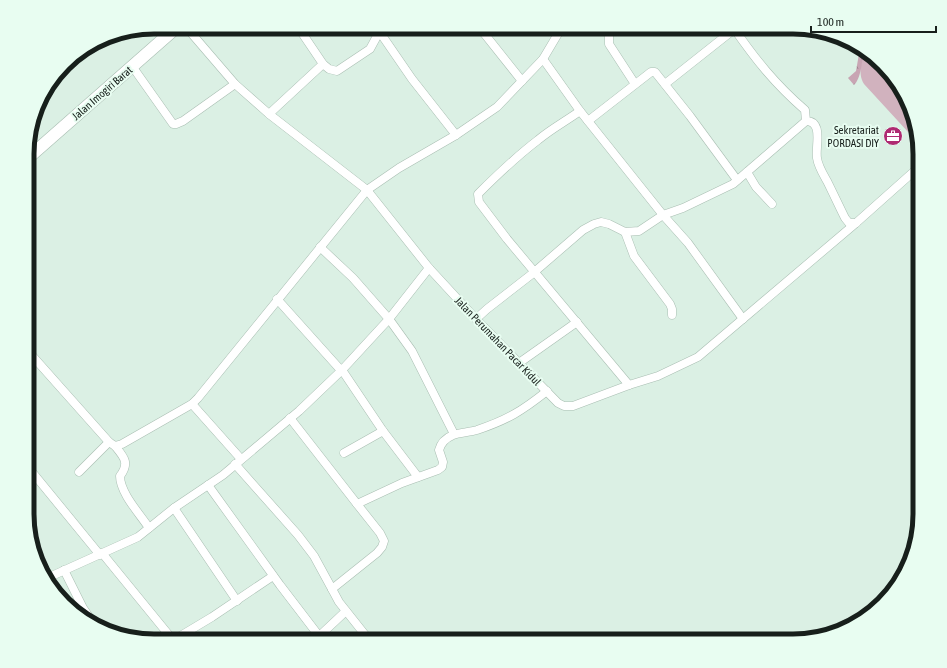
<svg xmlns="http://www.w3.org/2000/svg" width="947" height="668" font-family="'Asap Condensed',sans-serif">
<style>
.grass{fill:#d1b2be}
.forest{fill:url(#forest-crowns)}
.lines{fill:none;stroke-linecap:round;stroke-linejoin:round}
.street-casing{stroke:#a9beb2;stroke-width:9}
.secondary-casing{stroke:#a9beb2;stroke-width:13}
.street{stroke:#fff;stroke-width:8}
.secondary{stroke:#fff;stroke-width:12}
.labels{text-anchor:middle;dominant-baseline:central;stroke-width:4;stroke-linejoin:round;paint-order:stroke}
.street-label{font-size:11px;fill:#171f1b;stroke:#e8fdf1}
.poi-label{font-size:11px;fill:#171f1b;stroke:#e8fdf1;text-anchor:end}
.rim{fill:none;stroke:#171f1b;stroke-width:5}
</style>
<defs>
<pattern id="forest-crowns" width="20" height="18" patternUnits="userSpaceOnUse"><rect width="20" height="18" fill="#c8a5b3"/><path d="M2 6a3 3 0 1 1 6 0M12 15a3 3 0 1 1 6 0" fill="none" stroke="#a18691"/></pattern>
</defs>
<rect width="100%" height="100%" fill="#dbf0e4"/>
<path class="grass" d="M863,49L870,53L907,98L920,145L864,84C857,72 863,62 863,49Z"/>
<path class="forest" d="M860,48L863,49C863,59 861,79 854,85L848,78L856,71Z"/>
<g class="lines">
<defs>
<g id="street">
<polyline points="186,27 235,84 269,114 367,190 429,268 476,319 558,403 564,406 573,406 629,385 658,376 698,357 856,223 920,166"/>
<polyline points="298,27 323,64 329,69 337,71 370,49 382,27"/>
<polyline points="479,27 522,81"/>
<polyline points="604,27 609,36 609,44 635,84"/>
<path d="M733,27C755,59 775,84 805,110L806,121C824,121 815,147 817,158C818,166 823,174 827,181C833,193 839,206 845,218L849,223H856"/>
<polyline points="379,31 412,79 456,135"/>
<polyline points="543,59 580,111 663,215 688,243 743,319"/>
<polyline points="132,66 173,124 176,124 183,121 235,84"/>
<polyline points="665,84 737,27"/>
<path d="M580,111C566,121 551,129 538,140C517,156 497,175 478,194L479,202L507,239L629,385"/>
<polyline points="269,114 323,64"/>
<polyline points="588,121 651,72 655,72 690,116 737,180"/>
<polyline points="747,172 756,187 772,204"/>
<polyline points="625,232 634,256 670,304 672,309 672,315"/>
<polyline points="320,247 353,278 389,319 412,351 454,434"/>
<polyline points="277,299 338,367 342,370 383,431 418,477"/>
<polyline points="476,319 487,309 532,274 583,230 594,224 601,222 609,224 625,232 639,231 663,215 683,208 733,184 806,121"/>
<polyline points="28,351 109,442 115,446 122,444 192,404 198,398 367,190 399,168 456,135 497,107 543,59 562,27"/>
<polyline points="519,363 577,322"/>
<polyline points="192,404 241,459"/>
<polyline points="290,418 357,504"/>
<path d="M115,446C124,457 130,463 120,476C120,493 140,514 149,528"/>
<polyline points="344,453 383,431"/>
<polyline points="235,464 298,535 314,556 332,589"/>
<polyline points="28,467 100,555"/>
<polyline points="79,472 109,442"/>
<polyline points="208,485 280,585 319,636"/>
<polyline points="174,508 237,601"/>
<polyline points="102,553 173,640"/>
<polyline points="64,570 83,608 94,624"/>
<polyline points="45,579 138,537 174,508 223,475 299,411 342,370 389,319 429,268"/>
<polyline points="172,641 212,617 273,576"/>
<polyline points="314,641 346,611"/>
<path d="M370,641L339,602L332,589L377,553L382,547L384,541L380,533L357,504L402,483L438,470L442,467L443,462L439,450C441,442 446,438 453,435C459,433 470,432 477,430C507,420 522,411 547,391"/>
</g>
<polyline id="secondary" points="28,158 177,27"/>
</defs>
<use href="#street" class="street-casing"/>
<use href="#secondary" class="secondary-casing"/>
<use href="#street" class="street"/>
<use href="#secondary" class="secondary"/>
</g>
<defs>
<symbol id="office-disc" viewBox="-11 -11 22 22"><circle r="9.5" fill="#af2a72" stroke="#e8fdf1"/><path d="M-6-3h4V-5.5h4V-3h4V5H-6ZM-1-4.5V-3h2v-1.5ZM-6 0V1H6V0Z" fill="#fff"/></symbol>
</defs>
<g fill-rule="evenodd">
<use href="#office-disc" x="882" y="125" width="22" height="22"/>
</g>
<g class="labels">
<g class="street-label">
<text transform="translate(102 93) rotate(-41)">Jalan Imogiri Barat</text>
<text transform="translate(498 341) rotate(46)">Jalan Perumahan Pacar Kidul</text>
</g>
<g class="poi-label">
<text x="879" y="130">Sekretariat<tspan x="879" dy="13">PORDASI DIY</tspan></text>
</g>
</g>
<path d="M0 0H947V668H0ZM154 34H793A120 120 0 0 1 913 154V514A120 120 0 0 1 793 634H154A120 120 0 0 1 34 514V154A120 120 0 0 1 154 34Z" fill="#e8fdf1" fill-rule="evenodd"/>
<path class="rim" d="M154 34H793A120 120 0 0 1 913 154V514A120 120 0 0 1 793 634H154A120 120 0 0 1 34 514V154A120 120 0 0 1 154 34Z"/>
<path d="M811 26v6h125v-6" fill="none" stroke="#171f1b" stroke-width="2"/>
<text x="817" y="26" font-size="12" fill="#171f1b" stroke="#e8fdf1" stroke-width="3" paint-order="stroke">100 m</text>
</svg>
